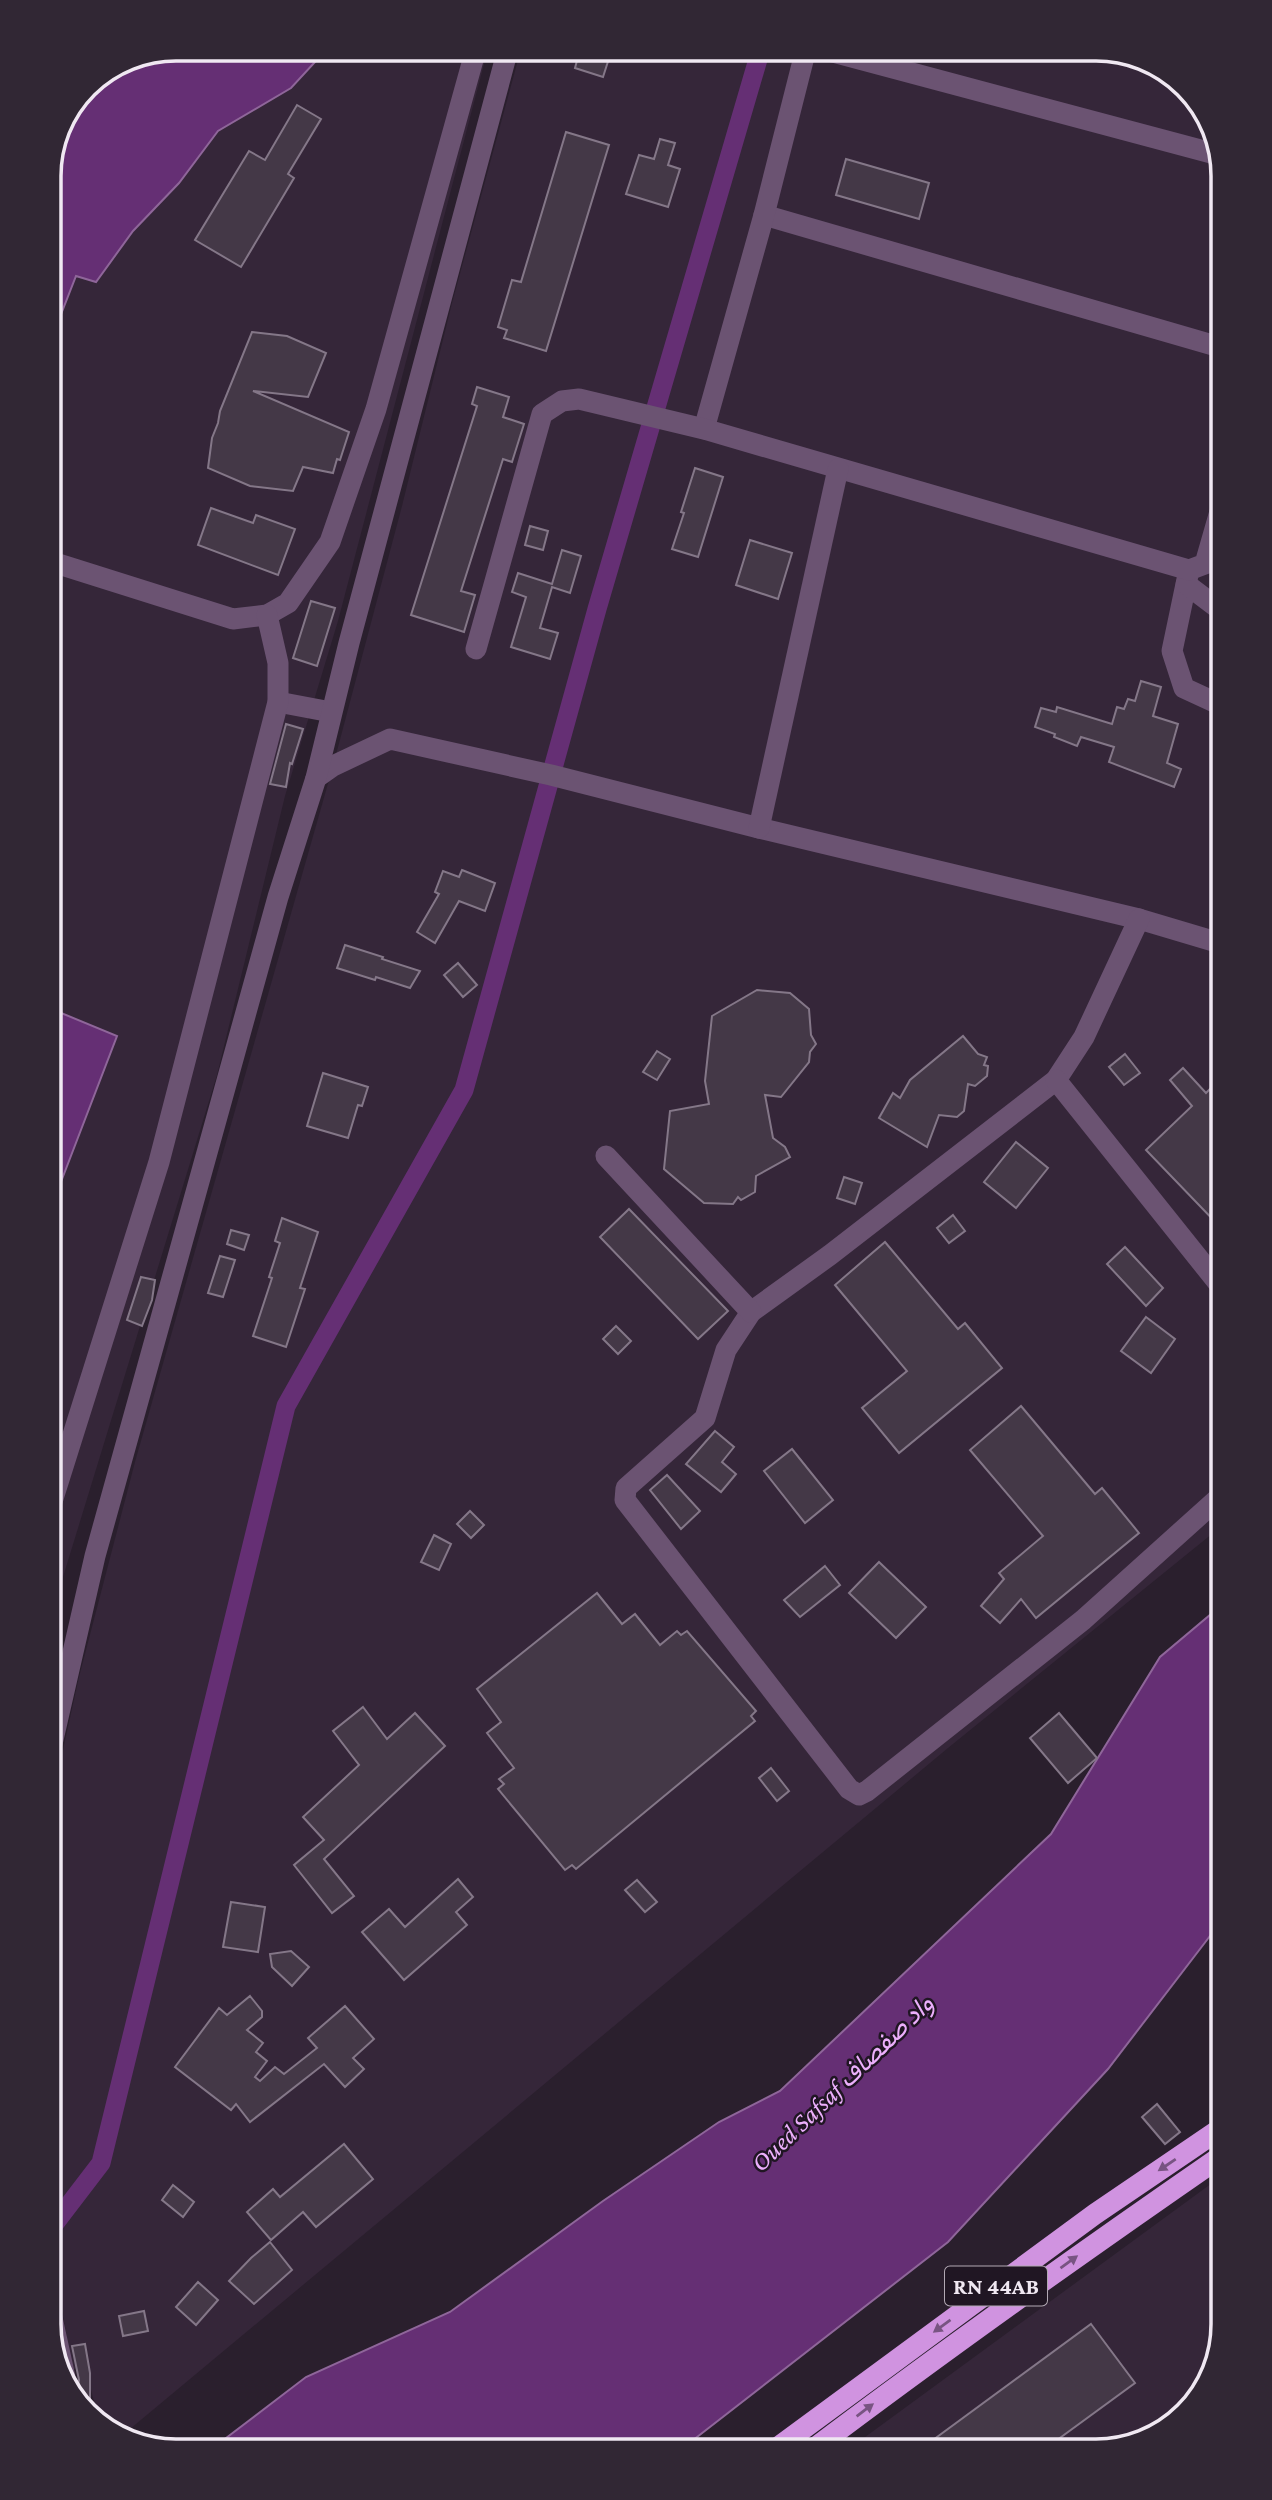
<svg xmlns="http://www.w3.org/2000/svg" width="1272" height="2500" font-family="'Crimson Pro',Vazirmatn,serif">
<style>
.built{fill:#352639}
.water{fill:#652f74;stroke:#8f669a;stroke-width:2}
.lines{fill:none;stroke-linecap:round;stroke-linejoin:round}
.canal{stroke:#652f74;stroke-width:19}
.building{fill:#443847;stroke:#847788;stroke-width:2}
.minor{stroke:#6b5372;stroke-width:21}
.highway{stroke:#d093e0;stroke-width:21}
.oneway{fill:#785482}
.labels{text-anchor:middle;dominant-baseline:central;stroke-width:5;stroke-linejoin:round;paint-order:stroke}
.shield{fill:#201623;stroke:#b2a9b4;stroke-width:2}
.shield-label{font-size:23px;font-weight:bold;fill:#f0e8f2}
.water-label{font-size:26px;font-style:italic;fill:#ecaffc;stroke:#201623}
.rim{fill:none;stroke:#f0e8f2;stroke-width:3.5}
</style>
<rect width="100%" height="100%" fill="#2a1f2d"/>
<g class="built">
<polygon points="327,49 488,49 338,621 285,796 217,1075 63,1577 49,1662 49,1213 117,1036 49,1008 49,345 76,276 133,231 179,183 218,131 291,88"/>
<polygon points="521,49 1105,49 1173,75 1213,128 1223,176 1223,1525 948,1748 124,2434 100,2425 85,2366 59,2373 67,2337 49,2246 49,1813 79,1677 135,1462 333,766 402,506 452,303"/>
<polygon points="1223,2175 1223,2324 1201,2395 1144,2441 1096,2451 846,2451"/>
</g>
<g class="water">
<polygon points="176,49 327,49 291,88 218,131 179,183 133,231 96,282 76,276 49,345 49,168 87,86 128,59"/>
<polygon points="49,1008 117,1036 49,1213"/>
<polygon points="1223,1604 1223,1919 1108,2069 948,2242 679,2451 209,2451 306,2377 450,2312 603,2201 719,2122 780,2091 1051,1834 1160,1657"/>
</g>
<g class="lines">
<polyline class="canal" points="49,2231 101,2163 286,1406 464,1090 597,609 761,49"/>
</g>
<g class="building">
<polygon points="580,49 612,49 603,77 575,68"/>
<polygon points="297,105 321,119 288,174 294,178 241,267 195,240 249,151 265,160"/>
<polygon points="566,132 609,145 546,351 504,338 507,330 498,327 512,280 521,282"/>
<polygon points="660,139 675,143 668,165 680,169 668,207 626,194 639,155 654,159"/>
<polygon points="846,159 929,183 919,219 836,195"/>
<polygon points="252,332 287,336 326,353 308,397 253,391 349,432 340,460 337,459 333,473 303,467 293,491 250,486 208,468 212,438 218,423 220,411"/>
<polygon points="477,387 509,397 503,417 524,424 512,462 503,459 461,591 475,595 464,632 411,615 477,406 472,404"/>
<polygon points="695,468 723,477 698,557 672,549 684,513 681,512"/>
<polygon points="211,508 253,523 256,515 295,529 278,575 198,545"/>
<polygon points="530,526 548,531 543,550 525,545"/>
<polygon points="750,540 792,553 778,599 736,585"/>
<polygon points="562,550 581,556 570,593 552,587 540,628 558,633 550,659 511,647 526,597 512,592 518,573 552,584"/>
<polygon points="311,601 335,608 317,666 293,658"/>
<polygon points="1141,681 1161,687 1153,716 1178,724 1167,763 1181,769 1174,787 1109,762 1114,747 1081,737 1077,746 1054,737 1055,734 1035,727 1041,708 1056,712 1057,707 1112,724 1117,707 1124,709 1128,699 1135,701"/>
<polygon points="286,724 303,729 292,764 290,763 286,787 270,784"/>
<polygon points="462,870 495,883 485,911 459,901 435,943 417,932 439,894 435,892 443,871 459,877"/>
<polygon points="345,945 383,957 382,959 420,971 410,988 376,977 375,980 337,968"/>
<polygon points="458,963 477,985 463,997 444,975"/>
<polygon points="757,990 790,993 809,1009 811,1035 816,1044 810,1052 809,1062 781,1097 765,1095 773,1138 785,1147 790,1157 756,1176 755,1192 741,1200 738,1197 733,1204 704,1203 664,1169 670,1111 709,1104 705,1081 712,1016"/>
<polygon points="963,1036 978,1054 987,1057 984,1065 988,1066 987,1076 975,1086 968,1084 964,1111 957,1117 939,1115 927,1147 879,1118 893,1093 900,1098 910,1080"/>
<polygon points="657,1051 670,1059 657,1080 643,1072"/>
<polygon points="1125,1054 1140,1073 1124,1085 1109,1067"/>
<polygon points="1183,1068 1206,1093 1223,1076 1223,1230 1146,1150 1192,1106 1170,1080"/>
<polygon points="323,1073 368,1087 362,1106 358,1105 348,1138 307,1126"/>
<polygon points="1016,1142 1048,1168 1016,1208 984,1182"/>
<polygon points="844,1177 862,1183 855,1204 837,1198"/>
<polygon points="629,1209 728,1311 698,1339 600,1237"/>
<polygon points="953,1215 965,1231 949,1243 937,1228"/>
<polygon points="282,1218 318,1232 300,1288 305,1289 286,1347 253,1336 272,1278 269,1277 280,1243 275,1241"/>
<polygon points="231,1230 249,1235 244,1250 227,1244"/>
<polygon points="885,1242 958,1329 965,1323 1002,1368 899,1453 862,1408 907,1371 835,1285"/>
<polygon points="1125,1247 1163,1288 1146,1306 1107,1264"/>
<polygon points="220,1256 235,1260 223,1297 208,1293"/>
<polygon points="141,1277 155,1280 152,1300 142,1326 127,1320"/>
<polygon points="1146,1317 1175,1339 1151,1373 1121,1351"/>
<polygon points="616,1326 631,1341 618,1354 603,1339"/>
<polygon points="1021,1406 1095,1494 1102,1488 1139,1533 1036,1618 1021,1599 1000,1623 981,1606 1004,1579 999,1573 1043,1536 970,1450"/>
<polygon points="715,1431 734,1447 722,1462 736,1474 721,1492 686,1464"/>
<polygon points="792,1449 833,1500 805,1523 764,1471"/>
<polygon points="667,1475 700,1511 681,1529 650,1490"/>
<polygon points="470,1511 484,1525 471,1538 457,1524"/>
<polygon points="434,1535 451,1544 439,1570 421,1562"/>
<polygon points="879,1562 926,1607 896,1638 849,1593"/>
<polygon points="825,1566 840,1585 800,1617 784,1600"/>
<polygon points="597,1593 622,1624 635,1614 660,1645 677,1631 681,1635 687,1631 756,1711 751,1716 755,1721 576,1869 572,1865 565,1870 498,1789 504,1784 499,1779 514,1768 487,1733 501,1722 477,1689"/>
<polygon points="363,1707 387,1739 415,1713 445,1746 324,1859 354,1896 332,1913 294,1865 324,1840 303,1817 359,1765 333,1731"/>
<polygon points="1059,1713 1097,1758 1068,1783 1030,1738"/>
<polygon points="771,1768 789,1791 777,1801 759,1778"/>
<polygon points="458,1879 473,1897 456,1912 467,1925 404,1980 362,1932 389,1909 405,1927"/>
<polygon points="637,1880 657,1902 645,1912 625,1890"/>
<polygon points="231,1902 265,1907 258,1952 223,1947"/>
<polygon points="291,1951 309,1967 292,1986 272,1967 270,1954"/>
<polygon points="250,1996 262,2011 262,2017 247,2030 263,2043 256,2052 267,2061 255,2077 260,2081 275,2067 284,2074 317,2048 308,2038 345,2006 374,2039 353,2058 364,2069 345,2087 324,2064 250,2122 236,2104 231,2110 175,2067 219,2008 227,2015"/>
<polygon points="1157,2104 1180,2132 1165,2144 1142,2117"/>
<polygon points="344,2144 373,2179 316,2227 303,2212 271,2240 247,2212 273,2189 280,2197"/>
<polygon points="173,2185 194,2202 183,2217 162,2200"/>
<polygon points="270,2242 292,2270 254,2304 229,2281 251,2258"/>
<polygon points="198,2282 218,2300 196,2325 176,2307"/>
<polygon points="144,2311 148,2331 123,2336 119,2316"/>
<polygon points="1091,2324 1135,2383 1042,2451 918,2451"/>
<polygon points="85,2344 90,2373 90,2412 74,2392 78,2387 79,2380 72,2346"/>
</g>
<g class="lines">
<g class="minor">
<polyline points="822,49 1219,155"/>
<polyline points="764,215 1223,348"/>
<polyline points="704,429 764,215 806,49"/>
<polyline points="49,561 233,619 267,615 288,603 330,542 376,409 476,49"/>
<polyline points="1189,570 1172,651 1184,688 1223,706"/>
<polyline points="1186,584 1223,612"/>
<polyline points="476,649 542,414 562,401 579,399 704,429 1189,570 1205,564 1223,501"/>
<polyline points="278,702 331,712"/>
<polyline points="316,778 333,766 390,739 551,775 759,828 1139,919 1223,944"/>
<polyline points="759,828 838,469"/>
<polyline points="1139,919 1084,1037 1056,1080 830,1255 751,1312 726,1350 705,1418 626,1488 625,1500 849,1789 859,1795 867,1791 1083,1620 1223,1494"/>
<polyline points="1056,1080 1223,1289"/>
<polyline points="606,1156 751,1312"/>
<polyline points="49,1511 159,1162 278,702 278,663 267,615"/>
<polyline points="49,1757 95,1556 278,897 316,778 349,643 508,49"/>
<polyline points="49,2304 66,2382"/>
</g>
<g class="highway">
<polyline points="773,2451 1095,2214 1223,2127"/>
<path d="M811,2451C946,2349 1084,2251 1223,2155"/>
</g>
</g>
<defs><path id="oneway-solid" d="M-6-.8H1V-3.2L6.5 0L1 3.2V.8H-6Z" transform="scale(1.75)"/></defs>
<g class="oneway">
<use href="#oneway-solid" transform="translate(1167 2165) rotate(146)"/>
<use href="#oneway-solid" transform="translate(1069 2262) rotate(-36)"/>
<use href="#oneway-solid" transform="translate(942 2326) rotate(144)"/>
<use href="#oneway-solid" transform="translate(865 2410) rotate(-37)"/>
</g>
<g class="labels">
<rect class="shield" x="945" y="2266.5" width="102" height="39" rx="5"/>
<g class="shield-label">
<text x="996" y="2286">RN 44AB</text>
</g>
<g class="water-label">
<text transform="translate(842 2083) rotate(-44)">Oued Safsaf واد صفصاف</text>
</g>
</g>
<path d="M0 0H1272V2500H0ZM176 61H1096A115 115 0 0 1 1211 176V2324A115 115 0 0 1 1096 2439H176A115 115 0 0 1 61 2324V176A115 115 0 0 1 176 61Z" fill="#312734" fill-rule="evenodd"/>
<path class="rim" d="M176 61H1096A115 115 0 0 1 1211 176V2324A115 115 0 0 1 1096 2439H176A115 115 0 0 1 61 2324V176A115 115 0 0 1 176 61Z"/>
</svg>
